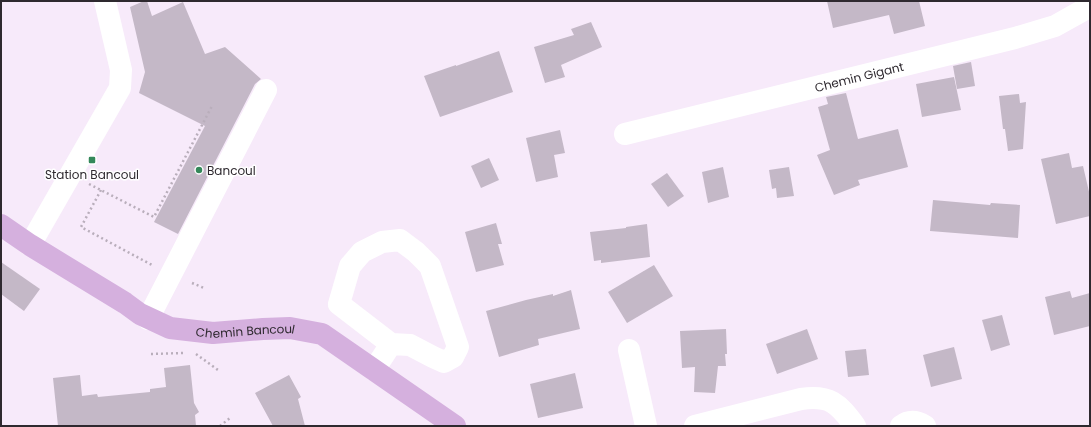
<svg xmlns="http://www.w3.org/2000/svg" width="1091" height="427" font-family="Poppins,sans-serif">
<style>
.building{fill:#c4b8c7}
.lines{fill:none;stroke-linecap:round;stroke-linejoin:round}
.path{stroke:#b9aebb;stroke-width:2.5;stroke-dasharray:2 3;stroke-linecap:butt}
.minor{stroke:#fff;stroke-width:22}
.major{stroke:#d5b0de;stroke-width:22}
.poi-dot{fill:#34885a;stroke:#fff;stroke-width:1.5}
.labels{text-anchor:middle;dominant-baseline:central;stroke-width:3;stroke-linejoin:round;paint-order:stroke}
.street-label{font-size:12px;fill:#2e292f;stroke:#fff}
.poi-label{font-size:12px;fill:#2e292f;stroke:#fff;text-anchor:start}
</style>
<rect width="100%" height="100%" fill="#f7eafa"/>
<g class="building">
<polygon points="144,1 147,1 152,16 183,2 205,54 225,47 261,79 255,84 178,234 154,222 205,126 139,93 145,72 130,7"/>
<polygon points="827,1 919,1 925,26 894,34 889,15 833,28"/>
<polygon points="591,22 602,47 561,65 565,77 545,83 534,47 574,35 571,29"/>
<polygon points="499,51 513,92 440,117 424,76 456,65 456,66"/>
<polygon points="971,62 975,86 957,89 953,66"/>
<polygon points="954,77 961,110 922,117 916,84"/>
<polygon points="846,93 858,139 898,129 908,167 858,180 860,185 834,195 817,155 830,150 818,107 828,104 826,97"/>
<polygon points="1019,94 1020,103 1026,102 1023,149 1008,151 1005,129 1003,129 999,96"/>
<polygon points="560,130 565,153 554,155 558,177 536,182 526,138"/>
<polygon points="1069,153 1072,168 1083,166 1090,196 1090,216 1056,224 1041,159"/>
<polygon points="489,158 499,180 481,188 471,166"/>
<polygon points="723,167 729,197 708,203 702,172"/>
<polygon points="789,167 794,196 777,198 776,188 772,189 769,170"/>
<polygon points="667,173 684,196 668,207 651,184"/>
<polygon points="933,200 990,205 991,203 1020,205 1018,238 930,231"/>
<polygon points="496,223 502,244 498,244 504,265 476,272 465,232"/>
<polygon points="647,224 650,257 601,263 601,260 594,261 590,232 626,228 626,227"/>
<polygon points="1,262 40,289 24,311 1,294"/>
<polygon points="654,265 673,296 627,323 608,292"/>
<polygon points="571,290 580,329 538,339 539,345 499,357 486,311 526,300 553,294 553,296"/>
<polygon points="1070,291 1072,298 1090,293 1090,326 1054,335 1045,297"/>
<polygon points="1002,315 1010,345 991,351 982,320"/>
<polygon points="726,329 727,354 725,354 726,366 718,366 715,393 694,392 695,367 682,368 680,331"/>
<polygon points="807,329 818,359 777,374 766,344"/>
<polygon points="954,347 962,379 931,387 923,355"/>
<polygon points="866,349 869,375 848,377 845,351"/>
<polygon points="190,365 194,403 199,412 195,415 196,426 58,426 53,378 80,375 82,396 97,394 98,397 150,392 150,389 166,387 164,368"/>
<polygon points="575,373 583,408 538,418 530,384"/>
<polygon points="289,375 301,397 298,399 305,426 273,426 255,393"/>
</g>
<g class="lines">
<g class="path">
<polyline points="89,184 154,217 212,106"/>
<polyline points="101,190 81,227 152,265"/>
<polyline points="192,283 204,288"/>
<polyline points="151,354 183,353"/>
<polyline points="196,354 218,370"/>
<polyline points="220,426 230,418"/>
</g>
<g class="minor">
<path id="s1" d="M625,134L1015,38L1055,26L1089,7L1090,3"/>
<polyline points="30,245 120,88 121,70 105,1"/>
<polyline points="148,319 266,90"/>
<polyline points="629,350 646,426"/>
<polyline points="374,370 391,344 410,345 433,357 444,362 453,357 458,347 430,266 416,252 400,240 382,242 362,252 350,266 339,304 391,344"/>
<path d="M695,426L801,399C830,395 838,403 855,426"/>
<path d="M901,426C909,420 917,421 925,426"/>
</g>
<path class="major" id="s2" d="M1,225L30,245L125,303L140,314L170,328L213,333L263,329L290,328L322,334L455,426"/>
</g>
<g class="poi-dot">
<rect x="88" y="156" width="8" height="8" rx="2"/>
<circle cx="199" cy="170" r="4"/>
</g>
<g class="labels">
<g class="street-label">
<text stroke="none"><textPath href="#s1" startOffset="241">Chemin Gigant</textPath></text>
<text stroke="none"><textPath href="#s2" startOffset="274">Chemin Bancoul</textPath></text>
</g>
<g class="poi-label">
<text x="207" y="170">Bancoul</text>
<text x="92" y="174" text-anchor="middle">Station Bancoul</text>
</g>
</g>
<rect width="1091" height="427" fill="none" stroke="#2e292f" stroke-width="4"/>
</svg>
